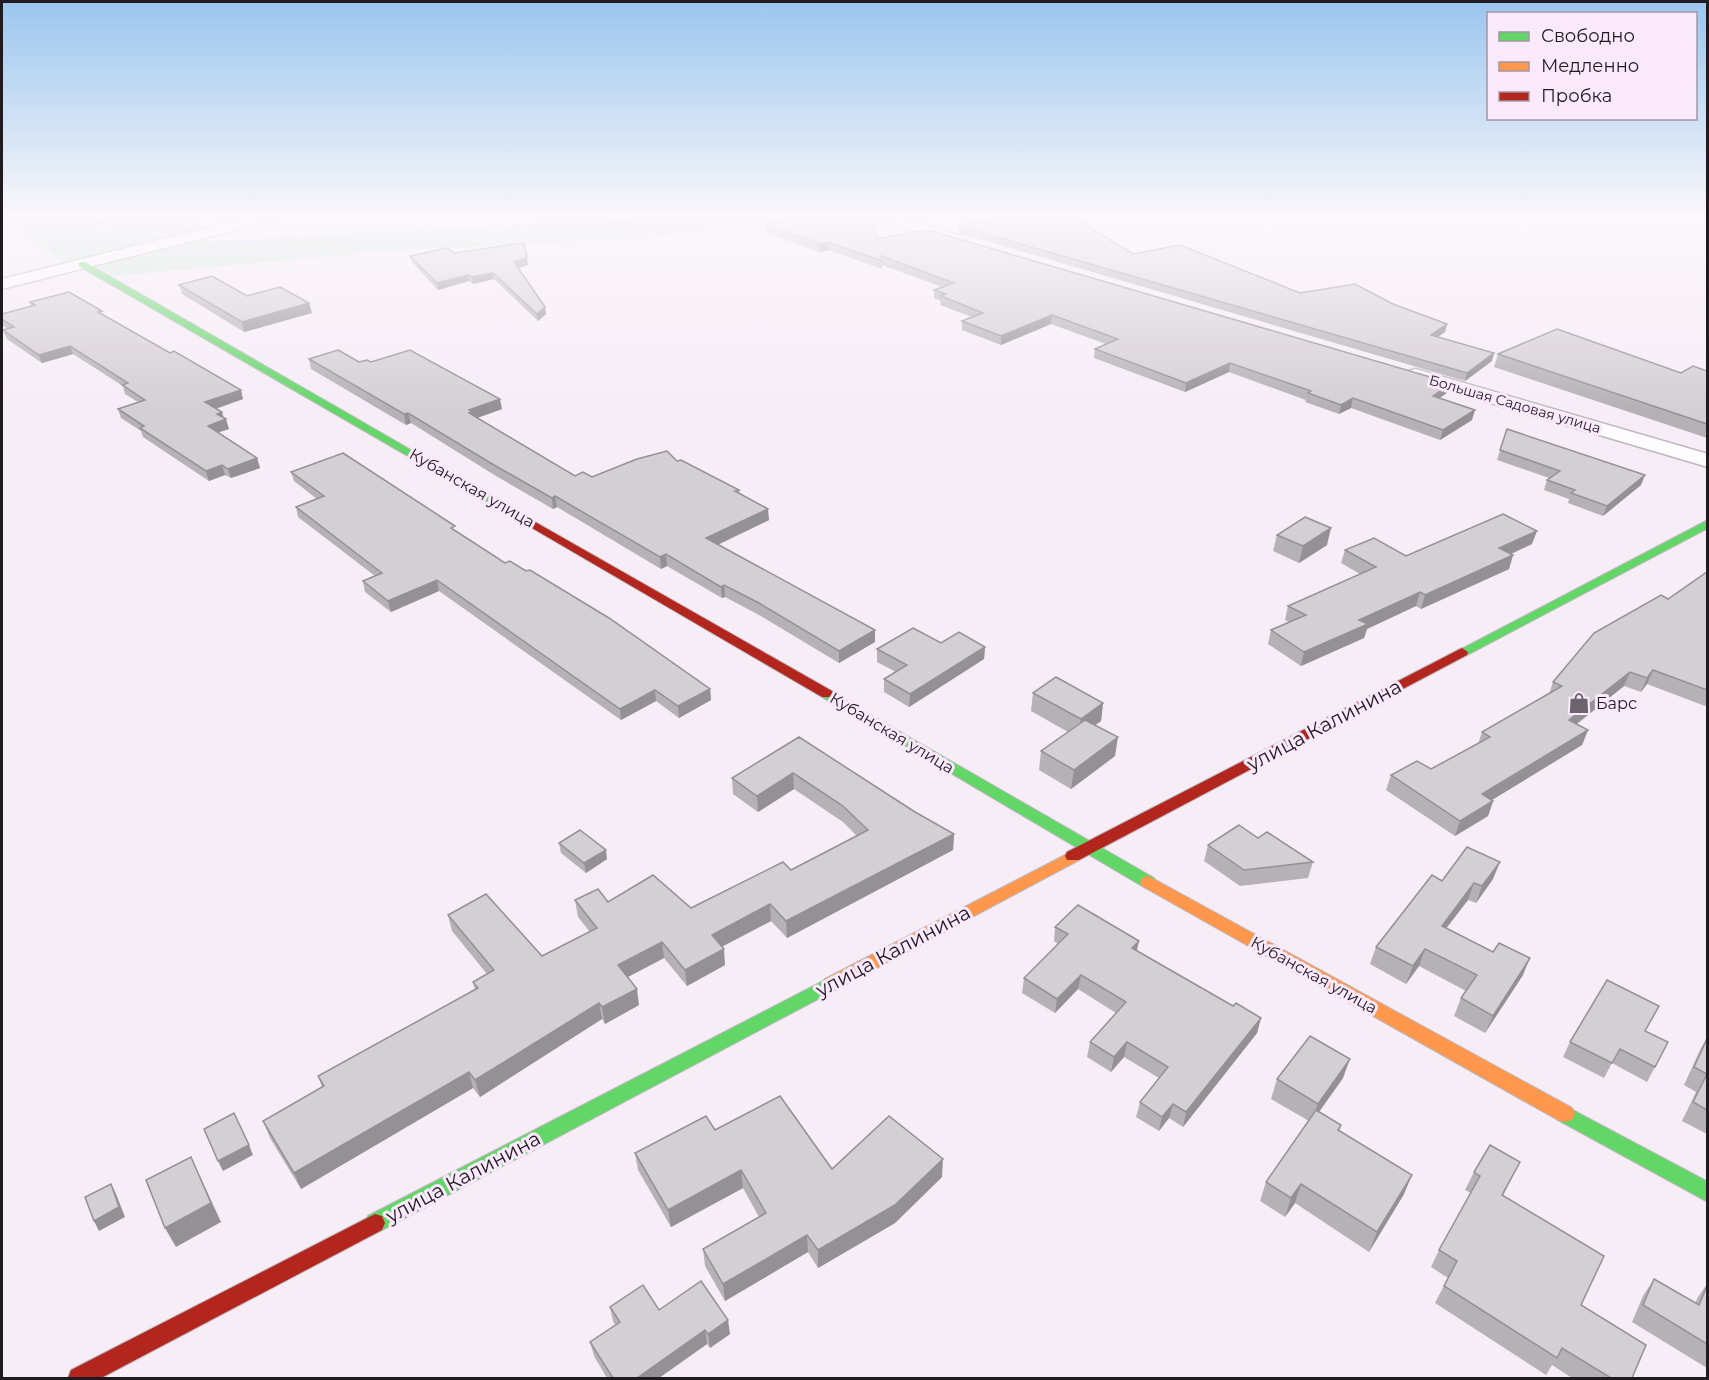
<svg xmlns="http://www.w3.org/2000/svg" width="1709" height="1380" font-family="Montserrat,sans-serif">
<style>
.green{fill:#d0e6d9}
.water{fill:#c5e2f6}
.lines{fill:none;stroke-linecap:round;stroke-linejoin:round}
.stream{fill:#c5e2f6;fill-rule:evenodd}
.street-casing{stroke:#beb8bf;stroke-width:3}
.fast-casing{stroke:#beb8bf;stroke-width:2}
.slow-casing{stroke:#beb8bf;stroke-width:2}
.jam-casing{stroke:#beb8bf;stroke-width:2}
.street{fill:#fefcfe;fill-rule:evenodd}
.fast{fill:#63d668;fill-rule:evenodd}
.slow{fill:#ff974d;fill-rule:evenodd}
.jam{fill:#b3261e;fill-rule:evenodd}
.wall{fill:#b6b1b7}
.shaded-wall{fill:#949095}
.building{fill:#d4ced5;stroke:#949095;stroke-width:1.5}
.labels{text-anchor:middle;dominant-baseline:central;stroke-width:6;stroke-linejoin:round;paint-order:stroke}
.far-street-label{font-size:14px;fill:#201a21;stroke:#f9e9fb}
.street-label{font-size:16px;fill:#201a21;stroke:#f9e9fb}
.poi-label{font-size:16px;fill:#201a21;stroke:#f9e9fb;text-anchor:start}
.near-street-label{font-size:20px;fill:#201a21;stroke:#f9e9fb}
</style>
<rect width="100%" height="100%" fill="#f6edf7"/>
<g class="green">
<polygon points="116,215 177,215 201,227 192,234 68,265 18,229 111,225 114,224 111,222 90,222"/>
<polygon points="713,215 805,215 707,232 653,237 374,252 114,276 93,264 198,238 205,241"/>
</g>
<g class="water">
<polygon points="724,215 747,215 595,229 441,234 313,241 283,239 670,221"/>
<polygon points="100,222 116,223 57,228 2,229 2,223"/>
</g>
<g class="lines">
<polygon class="stream" points="296,237 298,238 298,240 212,246 209,244 212,242"/>
<defs>
<g id="street">
<polygon points="259,215 285,215 283,218 2,289 2,279"/>
<polygon points="866,215 890,215 964,237 967,240 959,245"/>
<polygon points="1416,369 1708,454 1708,467 1409,379 1407,375 1409,371"/>
</g>
<g id="fast">
<polygon points="79,262 85,262 513,509 511,511 503,511 79,266"/>
<polygon points="1708,520 1708,528 1467,655 1462,656 1456,652"/>
<polygon points="827,690 1154,878 1156,882 1154,886 1142,886 822,697 820,694 822,691"/>
<polygon points="831,977 837,979 840,984 837,989 382,1230 375,1232 368,1230 365,1223 368,1216"/>
<polygon points="1565,1106 1708,1182 1708,1202 1558,1120 1555,1114 1558,1108"/>
</g>
<g id="slow">
<polygon points="1073,851 1079,852 1081,856 1079,860 837,989 831,991 825,989 822,984 825,979"/>
<polygon points="1148,876 1572,1108 1575,1114 1572,1120 1565,1122 1558,1120 1142,886 1140,882 1142,878"/>
</g>
<g id="jam">
<polygon points="507,506 832,691 834,694 832,697 822,697 503,511 503,507"/>
<polygon points="1462,648 1468,652 1467,655 1079,860 1067,860 1065,856 1067,852"/>
<polygon points="375,1214 382,1216 385,1223 382,1230 101,1378 68,1378 71,1370"/>
</g>
</defs>
<use href="#street" class="street-casing"/>
<use href="#fast" class="fast-casing"/>
<use href="#slow" class="slow-casing"/>
<use href="#jam" class="jam-casing"/>
<use href="#street" class="street"/>
<use href="#fast" class="fast"/>
<use href="#slow" class="slow"/>
<use href="#jam" class="jam"/>
</g>
<g class="wall">
<polygon points="765,224 877,239 1448,392 1440,398 1472,420 1440,440 1351,408 1339,414 1305,402 1306,400 1229,372 1185,392 1094,358 1095,349 1106,344 1051,324 1001,345 962,330 962,321 972,317 940,305 941,301 934,298 934,290 942,287 882,265 882,269 829,250 819,252 765,232"/>
<polygon points="959,226 1133,254 1300,293 1393,304 1447,324 1445,332 1437,337 1492,361 1465,381 959,233"/>
<polygon points="455,253 528,265 518,268 546,314 538,321 494,279 473,284 469,281 438,290 412,262 410,256"/>
<polygon points="179,285 247,296 309,303 312,313 244,332 182,294"/>
<polygon points="30,302 103,315 243,399 216,409 223,418 229,429 218,432 257,458 260,468 231,478 225,475 209,481 143,437 141,431 121,418 118,409 138,402 125,394 123,386 73,354 42,363 7,339 3,330 8,329 2,325 2,314 31,306"/>
<polygon points="1498,354 1681,373 1707,371 1707,438 1494,367"/>
<polygon points="309,359 371,362 502,409 477,418 575,476 592,477 677,461 739,490 740,494 769,520 718,544 875,630 875,642 839,663 759,615 725,597 722,598 667,566 661,569 557,507 553,509 496,476 411,423 406,425 311,369"/>
<polygon points="1507,429 1641,485 1603,516 1568,503 1569,499 1544,490 1547,480 1549,478 1497,460"/>
<polygon points="291,472 456,531 505,563 710,689 711,700 679,718 656,701 621,720 439,591 391,612 365,592 363,581 375,576 298,517 296,507 317,499 294,481"/>
<polygon points="1277,535 1327,545 1299,563 1273,551"/>
<polygon points="1532,544 1511,554 1513,555 1509,569 1421,609 1416,606 1367,629 1364,638 1301,666 1268,644 1271,630 1289,622 1285,620 1288,606 1360,574 1341,563 1345,550 1406,556"/>
<polygon points="1707,572 1707,703 1705,706 1647,684 1641,692 1624,686 1577,724 1588,730 1582,745 1492,800 1493,801 1488,816 1455,836 1386,790 1391,775 1431,769 1478,744 1482,732 1549,694 1553,682 1668,599"/>
<polygon points="941,643 985,647 984,659 909,707 884,692 884,679 896,672 877,662 877,649"/>
<polygon points="1033,693 1103,703 1101,721 1095,725 1115,756 1071,789 1039,770 1041,751 1068,732 1031,711"/>
<polygon points="799,737 915,812 954,834 953,850 787,938 771,921 722,947 725,965 687,986 664,958 628,977 639,1005 605,1024 602,1019 480,1097 473,1088 301,1189 270,1138 263,1121 322,1087 318,1076 475,990 473,982 487,974 452,931 448,915 542,956 590,932 578,917 575,900 691,908 791,870 857,836 843,822 794,789 758,812 733,794 732,778"/>
<polygon points="1258,838 1313,862 1308,878 1240,886 1204,861 1208,845"/>
<polygon points="559,843 607,859 586,873 561,853"/>
<polygon points="1493,879 1476,903 1468,900 1446,928 1523,975 1485,1033 1454,1016 1461,998 1466,991 1419,966 1406,984 1370,964 1376,947 1442,881"/>
<polygon points="1055,927 1137,951 1233,1006 1261,1018 1257,1033 1183,1127 1169,1118 1159,1131 1136,1117 1140,1102 1159,1078 1124,1057 1111,1072 1087,1057 1090,1042 1116,1013 1078,989 1055,1013 1022,993 1024,978 1058,944 1054,941"/>
<polygon points="1645,1031 1655,1067 1647,1082 1612,1063 1604,1078 1563,1057 1570,1042"/>
<polygon points="1707,1037 1707,1134 1682,1121 1696,1092 1684,1085 1700,1050"/>
<polygon points="1343,1078 1319,1112 1341,1125 1339,1131 1404,1194 1369,1252 1295,1203 1285,1217 1260,1201 1266,1182 1309,1121 1271,1099 1277,1079"/>
<polygon points="715,1130 832,1169 942,1177 895,1223 818,1268 808,1252 725,1301 705,1266 703,1249 759,1217 743,1188 671,1227 638,1170 635,1153"/>
<polygon points="1520,1162 1503,1196 1581,1305 1632,1378 1572,1378 1552,1365 1546,1375 1435,1303 1448,1278 1431,1267 1439,1250 1471,1193 1465,1190 1474,1172"/>
<polygon points="1654,1279 1695,1303 1698,1297 1707,1284 1707,1368 1632,1322 1643,1296"/>
<polygon points="610,1307 659,1310 730,1334 710,1348 707,1344 659,1378 607,1378 594,1356 590,1342 615,1325 613,1321"/>
</g>
<g class="shaded-wall">
<polygon points="828,242 829,250 819,252 819,244"/>
<polygon points="527,258 528,265 515,269 514,262"/>
<polygon points="493,273 494,279 473,284 472,277"/>
<polygon points="468,275 469,281 438,290 437,283"/>
<polygon points="309,303 312,313 244,332 242,322"/>
<polygon points="545,307 546,314 538,321 537,314"/>
<polygon points="1052,315 1051,324 1001,345 1001,336"/>
<polygon points="1447,324 1445,332 1429,343 1431,335"/>
<polygon points="70,346 73,354 42,363 39,355"/>
<polygon points="1494,353 1492,361 1465,381 1467,373"/>
<polygon points="1230,363 1229,372 1185,392 1186,383"/>
<polygon points="1451,383 1448,392 1430,405 1433,396"/>
<polygon points="241,390 243,399 208,411 205,402"/>
<polygon points="1353,398 1351,408 1339,414 1341,405"/>
<polygon points="500,399 502,409 474,419 471,424 469,410"/>
<polygon points="1475,410 1472,420 1440,440 1443,430"/>
<polygon points="222,412 224,420 226,419 229,429 211,435 208,426 217,414"/>
<polygon points="408,413 411,423 406,425 404,414"/>
<polygon points="257,458 260,468 231,478 228,469"/>
<polygon points="222,465 225,475 209,481 206,471"/>
<polygon points="1645,475 1641,485 1603,516 1607,506"/>
<polygon points="555,496 557,507 553,509 552,498"/>
<polygon points="768,509 769,520 707,550 706,538"/>
<polygon points="1331,528 1327,545 1299,563 1303,546"/>
<polygon points="1537,531 1532,544 1494,562 1499,548"/>
<polygon points="666,554 667,566 661,569 660,557"/>
<polygon points="1513,555 1509,569 1421,609 1425,595"/>
<polygon points="437,580 439,591 391,612 388,601"/>
<polygon points="724,585 725,597 722,598 721,587"/>
<polygon points="1420,592 1416,606 1367,629 1364,638 1301,666 1304,652 1359,620"/>
<polygon points="875,630 875,642 839,663 839,651"/>
<polygon points="985,647 984,659 909,707 910,694"/>
<polygon points="1653,670 1647,684 1641,692 1647,678"/>
<polygon points="1630,672 1624,686 1564,734 1569,720"/>
<polygon points="710,689 711,700 679,718 678,706"/>
<polygon points="655,690 656,701 621,720 620,709"/>
<polygon points="1103,703 1101,721 1078,738 1081,719"/>
<polygon points="1588,730 1582,745 1477,809 1482,794"/>
<polygon points="1118,737 1115,756 1071,789 1074,770"/>
<polygon points="793,773 794,789 758,812 757,796"/>
<polygon points="1493,801 1488,816 1455,836 1460,821"/>
<polygon points="954,834 953,850 787,938 786,921"/>
<polygon points="606,850 607,859 586,873 584,863"/>
<polygon points="1500,862 1493,879 1476,903 1482,886"/>
<polygon points="1474,883 1468,900 1435,943 1442,926"/>
<polygon points="770,904 771,921 713,951 712,935"/>
<polygon points="1139,941 1136,955 1132,948"/>
<polygon points="662,942 664,958 620,981 618,965"/>
<polygon points="724,949 725,965 687,986 685,970"/>
<polygon points="1425,949 1419,966 1406,984 1413,966"/>
<polygon points="1530,958 1523,975 1485,1033 1493,1016"/>
<polygon points="1081,975 1078,989 1055,1013 1057,999"/>
<polygon points="637,989 639,1005 605,1024 602,1007"/>
<polygon points="599,1003 602,1019 480,1097 475,1080"/>
<polygon points="1261,1018 1257,1033 1183,1127 1186,1112"/>
<polygon points="1127,1042 1124,1057 1111,1072 1114,1057"/>
<polygon points="1350,1059 1343,1078 1311,1123 1318,1104"/>
<polygon points="469,1072 473,1088 301,1189 294,1173"/>
<polygon points="1173,1104 1169,1118 1159,1131 1162,1117"/>
<polygon points="249,1145 253,1155 223,1171 218,1161"/>
<polygon points="191,1157 221,1222 176,1247 165,1228"/>
<polygon points="943,1159 942,1177 895,1223 818,1268 818,1250"/>
<polygon points="741,1170 743,1188 671,1227 668,1210"/>
<polygon points="1412,1175 1404,1194 1369,1252 1377,1232"/>
<polygon points="111,1184 116,1194 125,1217 99,1231 94,1221"/>
<polygon points="1301,1184 1295,1203 1285,1217 1291,1198"/>
<polygon points="807,1235 808,1252 725,1301 723,1284"/>
<polygon points="728,1320 730,1334 710,1348 708,1334"/>
<polygon points="705,1330 707,1344 659,1378 637,1378"/>
</g>
<g class="building">
<polygon points="808,215 871,215 877,239 928,230 1451,383 1433,396 1475,410 1443,430 1353,398 1341,405 1308,393 1311,391 1230,363 1186,383 1095,349 1118,339 1052,315 1001,336 962,321 983,313 941,296 946,294 934,290 954,283 881,256 882,261 828,242 819,244 765,224"/>
<polygon points="1023,215 1070,215 1133,254 1180,245 1300,293 1355,284 1393,304 1447,324 1431,335 1494,353 1467,373 959,226"/>
<polygon points="524,243 527,258 514,262 545,307 537,314 493,273 472,277 468,275 437,283 410,256 447,248 455,253"/>
<polygon points="212,276 247,296 280,287 309,303 242,322 179,285"/>
<polygon points="69,292 102,311 98,312 170,353 174,351 241,390 205,402 222,412 217,414 226,419 208,426 257,458 228,469 222,465 206,471 140,428 144,426 118,409 145,400 122,385 128,383 70,346 39,355 3,330 14,327 2,319 2,314 35,305 30,302"/>
<polygon points="1557,329 1681,373 1693,366 1707,371 1707,424 1498,354"/>
<polygon points="338,350 359,362 367,360 371,362 410,350 500,399 469,410 472,412 469,413 575,476 583,472 592,477 637,459 667,451 677,461 681,460 739,490 735,491 768,509 706,538 875,630 839,651 759,603 724,585 721,587 666,554 660,557 555,496 552,498 494,465 408,413 404,414 309,359"/>
<polygon points="1507,429 1645,475 1607,506 1571,493 1575,490 1547,480 1560,471 1500,450"/>
<polygon points="343,453 455,526 451,528 505,563 510,561 526,571 530,570 609,618 710,689 678,706 655,690 620,709 437,580 388,601 363,581 382,573 296,507 324,496 291,472"/>
<polygon points="1503,514 1537,531 1499,548 1513,555 1425,595 1420,592 1359,620 1368,624 1304,652 1271,630 1306,615 1288,606 1376,567 1345,550 1374,538 1406,556"/>
<polygon points="1305,517 1331,528 1303,546 1277,535"/>
<polygon points="1707,572 1707,690 1653,670 1647,678 1630,672 1569,720 1588,730 1482,794 1493,801 1460,821 1391,775 1417,761 1431,769 1490,737 1482,732 1562,686 1553,682 1594,633 1661,595 1668,599"/>
<polygon points="913,628 941,643 959,632 985,647 910,694 884,679 907,665 877,649"/>
<polygon points="1056,677 1103,703 1081,719 1033,693"/>
<polygon points="1085,720 1118,737 1074,770 1041,751"/>
<polygon points="799,737 915,812 954,834 786,921 770,904 712,935 724,949 685,970 662,942 618,965 637,989 602,1007 599,1003 475,1080 469,1072 294,1173 263,1121 324,1086 318,1076 478,988 473,982 494,970 448,915 486,894 542,956 597,928 575,900 598,889 608,902 653,875 691,908 783,862 791,870 868,830 843,806 793,773 757,796 732,778"/>
<polygon points="1239,825 1258,838 1267,832 1313,862 1244,870 1208,845"/>
<polygon points="580,830 606,850 584,863 559,843"/>
<polygon points="1467,847 1500,862 1482,886 1474,883 1442,926 1493,952 1499,943 1530,958 1493,1016 1461,998 1477,975 1425,949 1413,966 1376,947 1432,875 1442,881"/>
<polygon points="1078,905 1139,941 1132,948 1233,1006 1236,1003 1261,1018 1186,1112 1173,1104 1162,1117 1140,1102 1168,1067 1127,1042 1114,1057 1090,1042 1126,1002 1081,975 1057,999 1024,978 1068,934 1055,927"/>
<polygon points="1607,980 1659,1006 1645,1031 1668,1042 1655,1067 1620,1049 1612,1063 1570,1042"/>
<polygon points="1310,1036 1350,1059 1318,1104 1277,1079"/>
<polygon points="1707,1039 1707,1110 1693,1102 1707,1074 1694,1067"/>
<polygon points="780,1096 832,1169 889,1116 943,1159 895,1205 818,1250 807,1235 723,1284 703,1249 766,1213 741,1170 668,1210 635,1153 706,1116 715,1130"/>
<polygon points="1316,1110 1341,1125 1338,1130 1412,1175 1377,1232 1301,1184 1291,1198 1266,1182"/>
<polygon points="234,1113 249,1145 218,1161 204,1129"/>
<polygon points="1490,1145 1520,1162 1502,1195 1604,1256 1581,1305 1646,1345 1632,1378 1611,1378 1562,1348 1557,1358 1444,1286 1457,1261 1439,1250 1480,1176 1474,1172"/>
<polygon points="191,1157 211,1203 165,1228 146,1180"/>
<polygon points="111,1184 119,1207 94,1221 85,1197"/>
<polygon points="1654,1279 1699,1305 1707,1286 1707,1344 1643,1305"/>
<polygon points="701,1281 728,1320 708,1334 705,1330 637,1378 613,1378 590,1342 620,1322 610,1307 643,1285 659,1310"/>
</g>
<linearGradient id="sky" x2="0" y2="1"><stop stop-color="#9ac6ee"/><stop offset="0.53" stop-color="#fbf7fb"/><stop offset="1" stop-color="#fbf7fb" stop-opacity="0"/></linearGradient>
<rect width="1709" height="408" fill="url(#sky)"/>
<defs>
<symbol id="shop-bare" viewBox="-9 -9 18 18"><path d="M-5-2.5h2.3a2.7 3.5 0 0 1 5.4 0H5L5.5 6h-11ZM-1.5-2.5h3a1.5 2.3 0 0 0-3 0Z" fill="#6b646c" stroke="#f9e9fb" stroke-width="2.5" paint-order="stroke"/></symbol>
</defs>
<g fill-rule="evenodd">
<use href="#shop-bare" x="1564" y="688" width="30" height="30"/>
</g>
<g class="labels">
<g class="far-street-label">
<text transform="translate(1515 404) rotate(16)">Большая Садовая улица</text>
</g>
<g class="street-label">
<text transform="translate(472 488) rotate(30)">Кубанская улица</text>
<text transform="translate(892 733) rotate(31)">Кубанская улица</text>
<text transform="translate(1314 975) rotate(29)">Кубанская улица</text>
</g>
<g class="poi-label">
<text x="1596" y="703">Барс</text>
</g>
<g class="near-street-label">
<text transform="translate(1324 725) rotate(-28)">улица Калинина</text>
<text transform="translate(893 951) rotate(-28)">улица Калинина</text>
<text transform="translate(463 1177) rotate(-28)">улица Калинина</text>
</g>
</g>
<rect width="1709" height="1380" fill="none" stroke="#201a21" stroke-width="6"/>
<rect x="1487" y="12" width="210" height="108" fill="#f9e9fb" stroke="#a296a4" stroke-width="1.5"/>
<rect x="1499" y="32" width="30" height="9" fill="#63d668" stroke="#a296a4" stroke-width="1.5"/>
<text x="1541" y="42" font-size="18" fill="#201a21">Свободно</text>
<rect x="1499" y="62" width="30" height="9" fill="#ff974d" stroke="#a296a4" stroke-width="1.5"/>
<text x="1541" y="72" font-size="18" fill="#201a21">Медленно</text>
<rect x="1499" y="92" width="30" height="9" fill="#b3261e" stroke="#a296a4" stroke-width="1.5"/>
<text x="1541" y="102" font-size="18" fill="#201a21">Пробка</text>
</svg>
